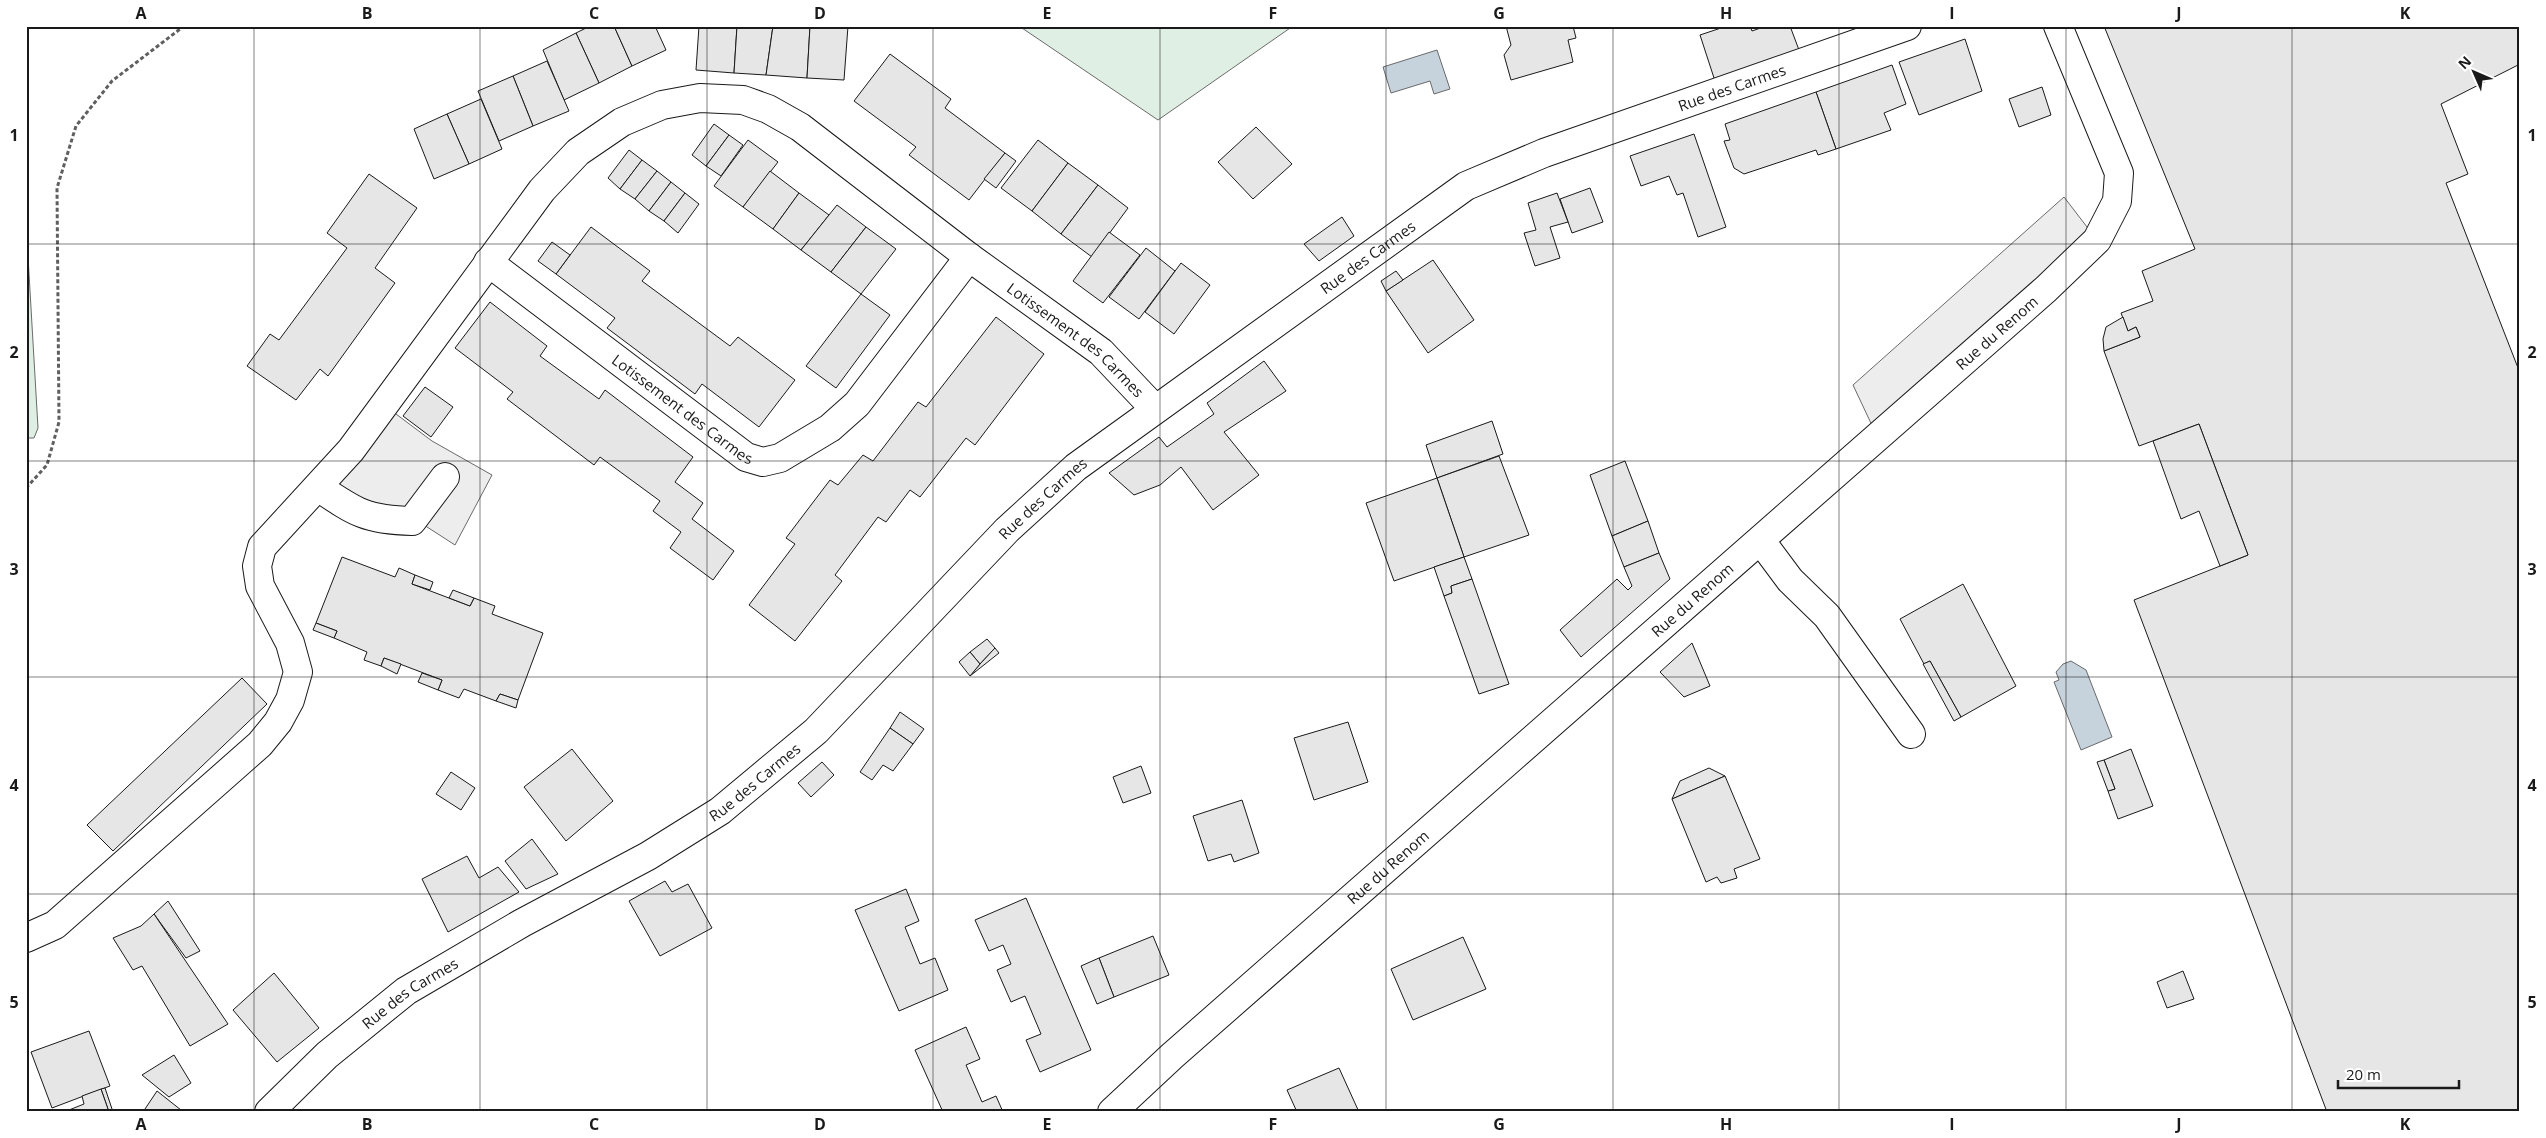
<svg xmlns="http://www.w3.org/2000/svg" width="2546" height="1138" font-family="'Open Sans',sans-serif">
<style>
.green{fill:#e0efe3;stroke:#6a6a6a}
.parking{fill:#ededed;stroke:#6a6a6a}
.water{fill:#c6d2dc;stroke:#6a6a6a}
.building{fill:#e6e6e6;stroke:#1a1a1a}
.lines{fill:none;stroke-linecap:round;stroke-linejoin:round}
.minor-casing{stroke:#1a1a1a;stroke-width:30}
.path{stroke:#5f5f5f;stroke-width:3;stroke-dasharray:4 2.5;stroke-linecap:butt}
.minor{stroke:#fff;stroke-width:28}
.grid{fill:none;stroke:#1a1a1a;stroke-width:1;stroke-opacity:0.55}
.labels{text-anchor:middle;dominant-baseline:central;stroke-width:4;stroke-linejoin:round;paint-order:stroke}
.street-label{font-size:15px;fill:#1a1a1a;stroke:#fff}
.neatline{fill:none;stroke:#1a1a1a;stroke-width:2}
.grid-label{font-size:16px;text-anchor:middle;font-weight:bold;fill:#1a1a1a}
</style>
<rect width="100%" height="100%" fill="#fff"/>
<g class="green">
<polygon points="1019,26 1293,26 1158,120"/>
<polygon points="26,222 38,428 34,438 26,438"/>
</g>
<g class="parking">
<polygon points="2064,197 2097,240 1877,436 1853,385"/>
<polygon points="384,405 432,441 492,475 455,545 424,525 318,487"/>
</g>
<g class="water">
<polygon points="1437,50 1450,89 1434,94 1430,81 1391,93 1383,67"/>
<polygon points="2071,661 2086,670 2112,737 2081,750 2054,682 2059,680 2056,672 2063,664"/>
</g>
<g class="building">
<polygon points="590,26 614,26 632,66 599,83 576,33"/>
<polygon points="614,26 655,26 666,50 632,66"/>
<polygon points="699,26 737,26 734,73 696,70"/>
<polygon points="737,26 773,26 766,75 734,73"/>
<polygon points="773,26 810,26 807,78 766,75"/>
<polygon points="810,26 848,26 844,80 807,78"/>
<polygon points="1506,26 1573,26 1576,38 1568,40 1573,62 1511,80 1504,55 1511,45"/>
<polygon points="1727,26 1750,26 1752,31 1766,26 1790,26 1799,50 1715,81 1700,35"/>
<polygon points="2104,26 2520,26 2520,64 2441,104 2468,174 2446,183 2520,373 2520,1112 2327,1112 2134,600 2248,555 2199,424 2139,446 2104,351 2140,337 2136,327 2128,331 2121,313 2153,301 2142,271 2195,249"/>
<polygon points="576,33 599,83 564,100 543,50"/>
<polygon points="1965,39 1982,91 1919,115 1899,62"/>
<polygon points="890,54 951,99 945,108 1005,153 969,200 909,155 916,147 854,101"/>
<polygon points="547,61 569,111 533,126 513,76"/>
<polygon points="1892,65 1906,104 1884,113 1891,130 1836,149 1816,92"/>
<polygon points="513,76 533,126 499,141 478,91"/>
<polygon points="2042,87 2051,115 2019,127 2009,99"/>
<polygon points="1816,92 1836,149 1818,155 1816,150 1744,174 1734,168 1724,141 1730,140 1725,124"/>
<polygon points="481,99 502,149 469,164 447,114"/>
<polygon points="447,114 469,164 434,179 414,129"/>
<polygon points="714,124 729,135 706,166 692,155"/>
<polygon points="1256,127 1292,164 1253,199 1218,162"/>
<polygon points="1694,134 1726,227 1698,237 1683,193 1677,195 1669,176 1641,186 1630,156"/>
<polygon points="729,135 743,145 721,176 706,166"/>
<polygon points="748,140 778,162 743,207 714,186"/>
<polygon points="1038,140 1068,163 1032,211 1001,188"/>
<polygon points="629,150 642,160 620,189 608,178"/>
<polygon points="1005,153 1016,161 996,188 984,179"/>
<polygon points="642,160 657,171 635,199 620,189"/>
<polygon points="1068,163 1098,185 1061,234 1032,211"/>
<polygon points="657,171 671,182 649,211 635,199"/>
<polygon points="770,171 799,193 773,229 743,207"/>
<polygon points="369,174 417,208 375,268 395,283 328,376 320,369 296,400 247,366 270,334 279,340 347,248 327,233"/>
<polygon points="671,182 685,193 664,221 649,211"/>
<polygon points="1098,185 1128,208 1092,257 1061,234"/>
<polygon points="1590,188 1603,222 1572,233 1560,199"/>
<polygon points="685,193 699,204 678,233 664,221"/>
<polygon points="799,193 829,215 801,250 773,229"/>
<polygon points="1557,193 1568,222 1550,227 1560,258 1535,266 1524,233 1536,230 1528,203"/>
<polygon points="837,205 866,227 831,272 801,250"/>
<polygon points="1342,217 1354,236 1319,261 1304,244"/>
<polygon points="591,227 650,271 642,281 730,346 738,337 795,380 759,427 702,384 695,394 607,328 615,318 556,274"/>
<polygon points="866,227 896,249 861,294 831,272"/>
<polygon points="1109,232 1140,255 1103,303 1073,281"/>
<polygon points="552,242 570,255 556,274 538,261"/>
<polygon points="1146,248 1175,271 1139,319 1109,297"/>
<polygon points="1433,260 1474,320 1428,353 1386,291"/>
<polygon points="1181,263 1210,285 1174,334 1145,312"/>
<polygon points="1396,271 1403,280 1386,291 1381,281"/>
<polygon points="861,294 890,315 836,388 806,366"/>
<polygon points="490,302 547,346 540,356 599,399 605,390 693,457 675,482 703,503 692,519 734,551 713,580 670,548 681,532 653,511 660,501 600,457 594,465 507,399 513,392 455,348"/>
<polygon points="996,317 1044,354 975,445 966,438 920,497 910,490 886,522 878,517 835,575 842,581 795,641 749,605 795,544 786,538 830,480 838,485 863,455 873,461 918,402 926,407"/>
<polygon points="2123,317 2128,331 2136,327 2140,337 2104,351 2103,339 2106,327"/>
<polygon points="1264,361 1286,391 1224,432 1259,475 1213,510 1181,467 1160,485 1134,495 1109,473 1159,437 1167,447 1214,414 1207,403"/>
<polygon points="425,387 453,407 431,437 403,416"/>
<polygon points="1492,421 1503,454 1437,478 1426,445"/>
<polygon points="2199,424 2248,555 2220,566 2199,511 2181,519 2153,441"/>
<polygon points="1499,456 1529,535 1464,557 1437,478"/>
<polygon points="1625,461 1648,521 1612,536 1590,475"/>
<polygon points="1437,478 1464,557 1394,581 1366,503"/>
<polygon points="1648,521 1659,553 1624,567 1612,536"/>
<polygon points="1659,553 1670,579 1581,657 1560,630 1617,579 1628,590 1632,586 1624,567"/>
<polygon points="342,557 395,577 399,568 415,575 412,584 470,606 474,598 495,606 492,614 543,633 518,700 500,694 496,701 464,689 459,698 438,690 442,680 384,658 381,666 364,660 367,652 334,638 337,631 316,623"/>
<polygon points="1464,557 1472,579 1451,586 1452,593 1444,596 1434,567"/>
<polygon points="415,575 433,582 430,590 412,584"/>
<polygon points="1472,579 1509,684 1479,694 1444,596 1452,593 1451,586"/>
<polygon points="1963,584 2016,686 1961,717 1930,661 1924,664 1900,619"/>
<polygon points="453,590 474,598 470,606 449,598"/>
<polygon points="316,623 337,631 334,638 313,630"/>
<polygon points="987,639 995,648 980,664 970,652"/>
<polygon points="1692,643 1710,686 1684,697 1660,672"/>
<polygon points="995,648 999,653 970,676 980,664"/>
<polygon points="970,652 980,664 970,676 959,662"/>
<polygon points="384,658 401,664 397,674 381,666"/>
<polygon points="1930,661 1961,717 1954,721 1923,664"/>
<polygon points="422,673 442,680 438,690 418,682"/>
<polygon points="242,678 267,704 113,851 87,825"/>
<polygon points="500,694 518,700 516,708 496,701"/>
<polygon points="900,712 924,729 913,744 890,728"/>
<polygon points="1348,722 1368,782 1314,800 1294,738"/>
<polygon points="890,728 913,744 893,771 883,765 872,780 860,772"/>
<polygon points="572,749 613,801 566,841 524,787"/>
<polygon points="2131,749 2153,806 2118,819 2108,791 2115,789 2104,760"/>
<polygon points="2104,760 2115,789 2108,791 2097,762"/>
<polygon points="822,762 834,775 811,797 798,783"/>
<polygon points="1141,766 1151,793 1123,803 1113,777"/>
<polygon points="1709,768 1725,776 1672,799 1680,781"/>
<polygon points="451,772 475,788 461,810 436,794"/>
<polygon points="1725,776 1760,859 1734,869 1737,878 1721,883 1717,877 1706,882 1672,799"/>
<polygon points="1242,800 1259,853 1234,862 1231,854 1208,861 1193,816"/>
<polygon points="532,839 558,874 526,889 505,861"/>
<polygon points="467,856 479,878 498,867 519,892 448,932 422,879"/>
<polygon points="665,881 672,892 688,884 712,928 660,956 629,901"/>
<polygon points="906,889 919,921 905,927 920,964 935,958 948,990 899,1011 855,910"/>
<polygon points="1026,898 1091,1050 1040,1072 1026,1040 1041,1034 1025,996 1011,1002 997,970 1011,964 1003,945 989,951 975,920"/>
<polygon points="168,901 200,951 186,958 154,914"/>
<polygon points="154,914 228,1024 190,1046 142,966 133,970 113,938 141,926"/>
<polygon points="1153,936 1169,975 1114,997 1099,958"/>
<polygon points="1463,937 1486,989 1413,1020 1391,969"/>
<polygon points="1099,958 1114,997 1097,1004 1081,966"/>
<polygon points="2183,971 2194,999 2167,1008 2157,982"/>
<polygon points="274,973 319,1028 277,1062 233,1010"/>
<polygon points="966,1027 980,1059 966,1065 982,1102 996,1096 1003,1112 943,1112 915,1050"/>
<polygon points="89,1031 110,1086 52,1108 31,1052"/>
<polygon points="174,1055 191,1083 169,1097 142,1075"/>
<polygon points="1339,1068 1359,1112 1297,1112 1287,1090"/>
<polygon points="105,1088 113,1112 109,1112 101,1089"/>
<polygon points="101,1089 109,1112 64,1112 84,1104 82,1096"/>
<polygon points="157,1091 181,1110 180,1112 143,1112"/>
</g>
<g class="lines">
<defs>
<g id="minor">
<path id="s1" d="M488,262L746,457L763,462L780,458L830,428L857,404L969,257"/>
<path d="M318,487C355,512 366,520 412,521L445,477"/>
<polyline points="1761,541 1790,580 1827,616 1911,734"/>
<path id="s2" d="M26,938L55,925L260,744L278,722L290,700L298,672L290,643L260,586L257,566L262,547L351,450L542,190L578,152L622,122L662,105L700,98L743,100L768,109L800,127L969,257L1101,352L1155,409"/>
<path id="s3" d="M269,1112L327,1055L406,991L522,923L648,856L720,811L816,731L1007,530L1076,467L1466,186L1544,153L1907,26"/>
<path id="s4" d="M1112,1112L1172,1056L2046,289L2097,240L2117,201L2119,173L2058,26"/>
</g>
</defs>
<use href="#minor" class="minor-casing"/>
<polyline class="path" points="26,488 47,465 59,422 57,188 76,126 112,81 184,26"/>
<use href="#minor" class="minor"/>
</g>
<path class="grid" d="M254,26V1112M480,26V1112M707,26V1112M933,26V1112M1160,26V1112M1386,26V1112M1613,26V1112M1839,26V1112M2066,26V1112M2292,26V1112M26,244H2520M26,461H2520M26,677H2520M26,894H2520"/>
<g class="labels">
<g class="street-label">
<text stroke="none"><textPath href="#s3" startOffset="1805">Rue des Carmes</textPath></text>
<text stroke="none"><textPath href="#s3" startOffset="1400">Rue des Carmes</textPath></text>
<text stroke="none"><textPath href="#s4" startOffset="1179">Rue du Renom</textPath></text>
<text stroke="none"><textPath href="#s2" startOffset="1619">Lotissement des Carmes</textPath></text>
<text stroke="none"><textPath href="#s1" startOffset="244">Lotissement des Carmes</textPath></text>
<text stroke="none"><textPath href="#s3" startOffset="995">Rue des Carmes</textPath></text>
<text stroke="none"><textPath href="#s4" startOffset="774">Rue du Renom</textPath></text>
<text stroke="none"><textPath href="#s3" startOffset="590">Rue des Carmes</textPath></text>
<text stroke="none"><textPath href="#s4" startOffset="369">Rue du Renom</textPath></text>
<text stroke="none"><textPath href="#s3" startOffset="185">Rue des Carmes</textPath></text>
</g>
</g>
<rect width="2546" height="1138" fill="none" stroke="#ffffff" stroke-width="55"/>
<g transform="translate(2474 72) rotate(315)" stroke="#ffffff" stroke-width="4" paint-order="stroke">
<path d="M0-4L9 19L0 12L-9 19Z" fill="#1a1a1a"/>
<text y="-8" font-size="14" font-weight="bold" text-anchor="middle" fill="#1a1a1a">N</text>
</g>
<path d="M2338 1080v8h121v-8" fill="none" stroke="#1a1a1a" stroke-width="2.5"/>
<text x="2346" y="1080" font-size="15" fill="#1a1a1a" stroke="#ffffff" stroke-width="4" paint-order="stroke">20 m</text>
<rect x="28" y="28" width="2490" height="1082" class="neatline"/>
<g class="grid-label">
<text x="141" y="19">A</text>
<text x="367" y="19">B</text>
<text x="594" y="19">C</text>
<text x="820" y="19">D</text>
<text x="1047" y="19">E</text>
<text x="1273" y="19">F</text>
<text x="1499" y="19">G</text>
<text x="1726" y="19">H</text>
<text x="1952" y="19">I</text>
<text x="2179" y="19">J</text>
<text x="2405" y="19">K</text>
<text x="14" y="141">1</text>
<text x="2532" y="141">1</text>
<text x="14" y="358">2</text>
<text x="2532" y="358">2</text>
<text x="14" y="575">3</text>
<text x="2532" y="575">3</text>
<text x="14" y="791">4</text>
<text x="2532" y="791">4</text>
<text x="14" y="1008">5</text>
<text x="2532" y="1008">5</text>
<text x="141" y="1130">A</text>
<text x="367" y="1130">B</text>
<text x="594" y="1130">C</text>
<text x="820" y="1130">D</text>
<text x="1047" y="1130">E</text>
<text x="1273" y="1130">F</text>
<text x="1499" y="1130">G</text>
<text x="1726" y="1130">H</text>
<text x="1952" y="1130">I</text>
<text x="2179" y="1130">J</text>
<text x="2405" y="1130">K</text>
</g>
</svg>
